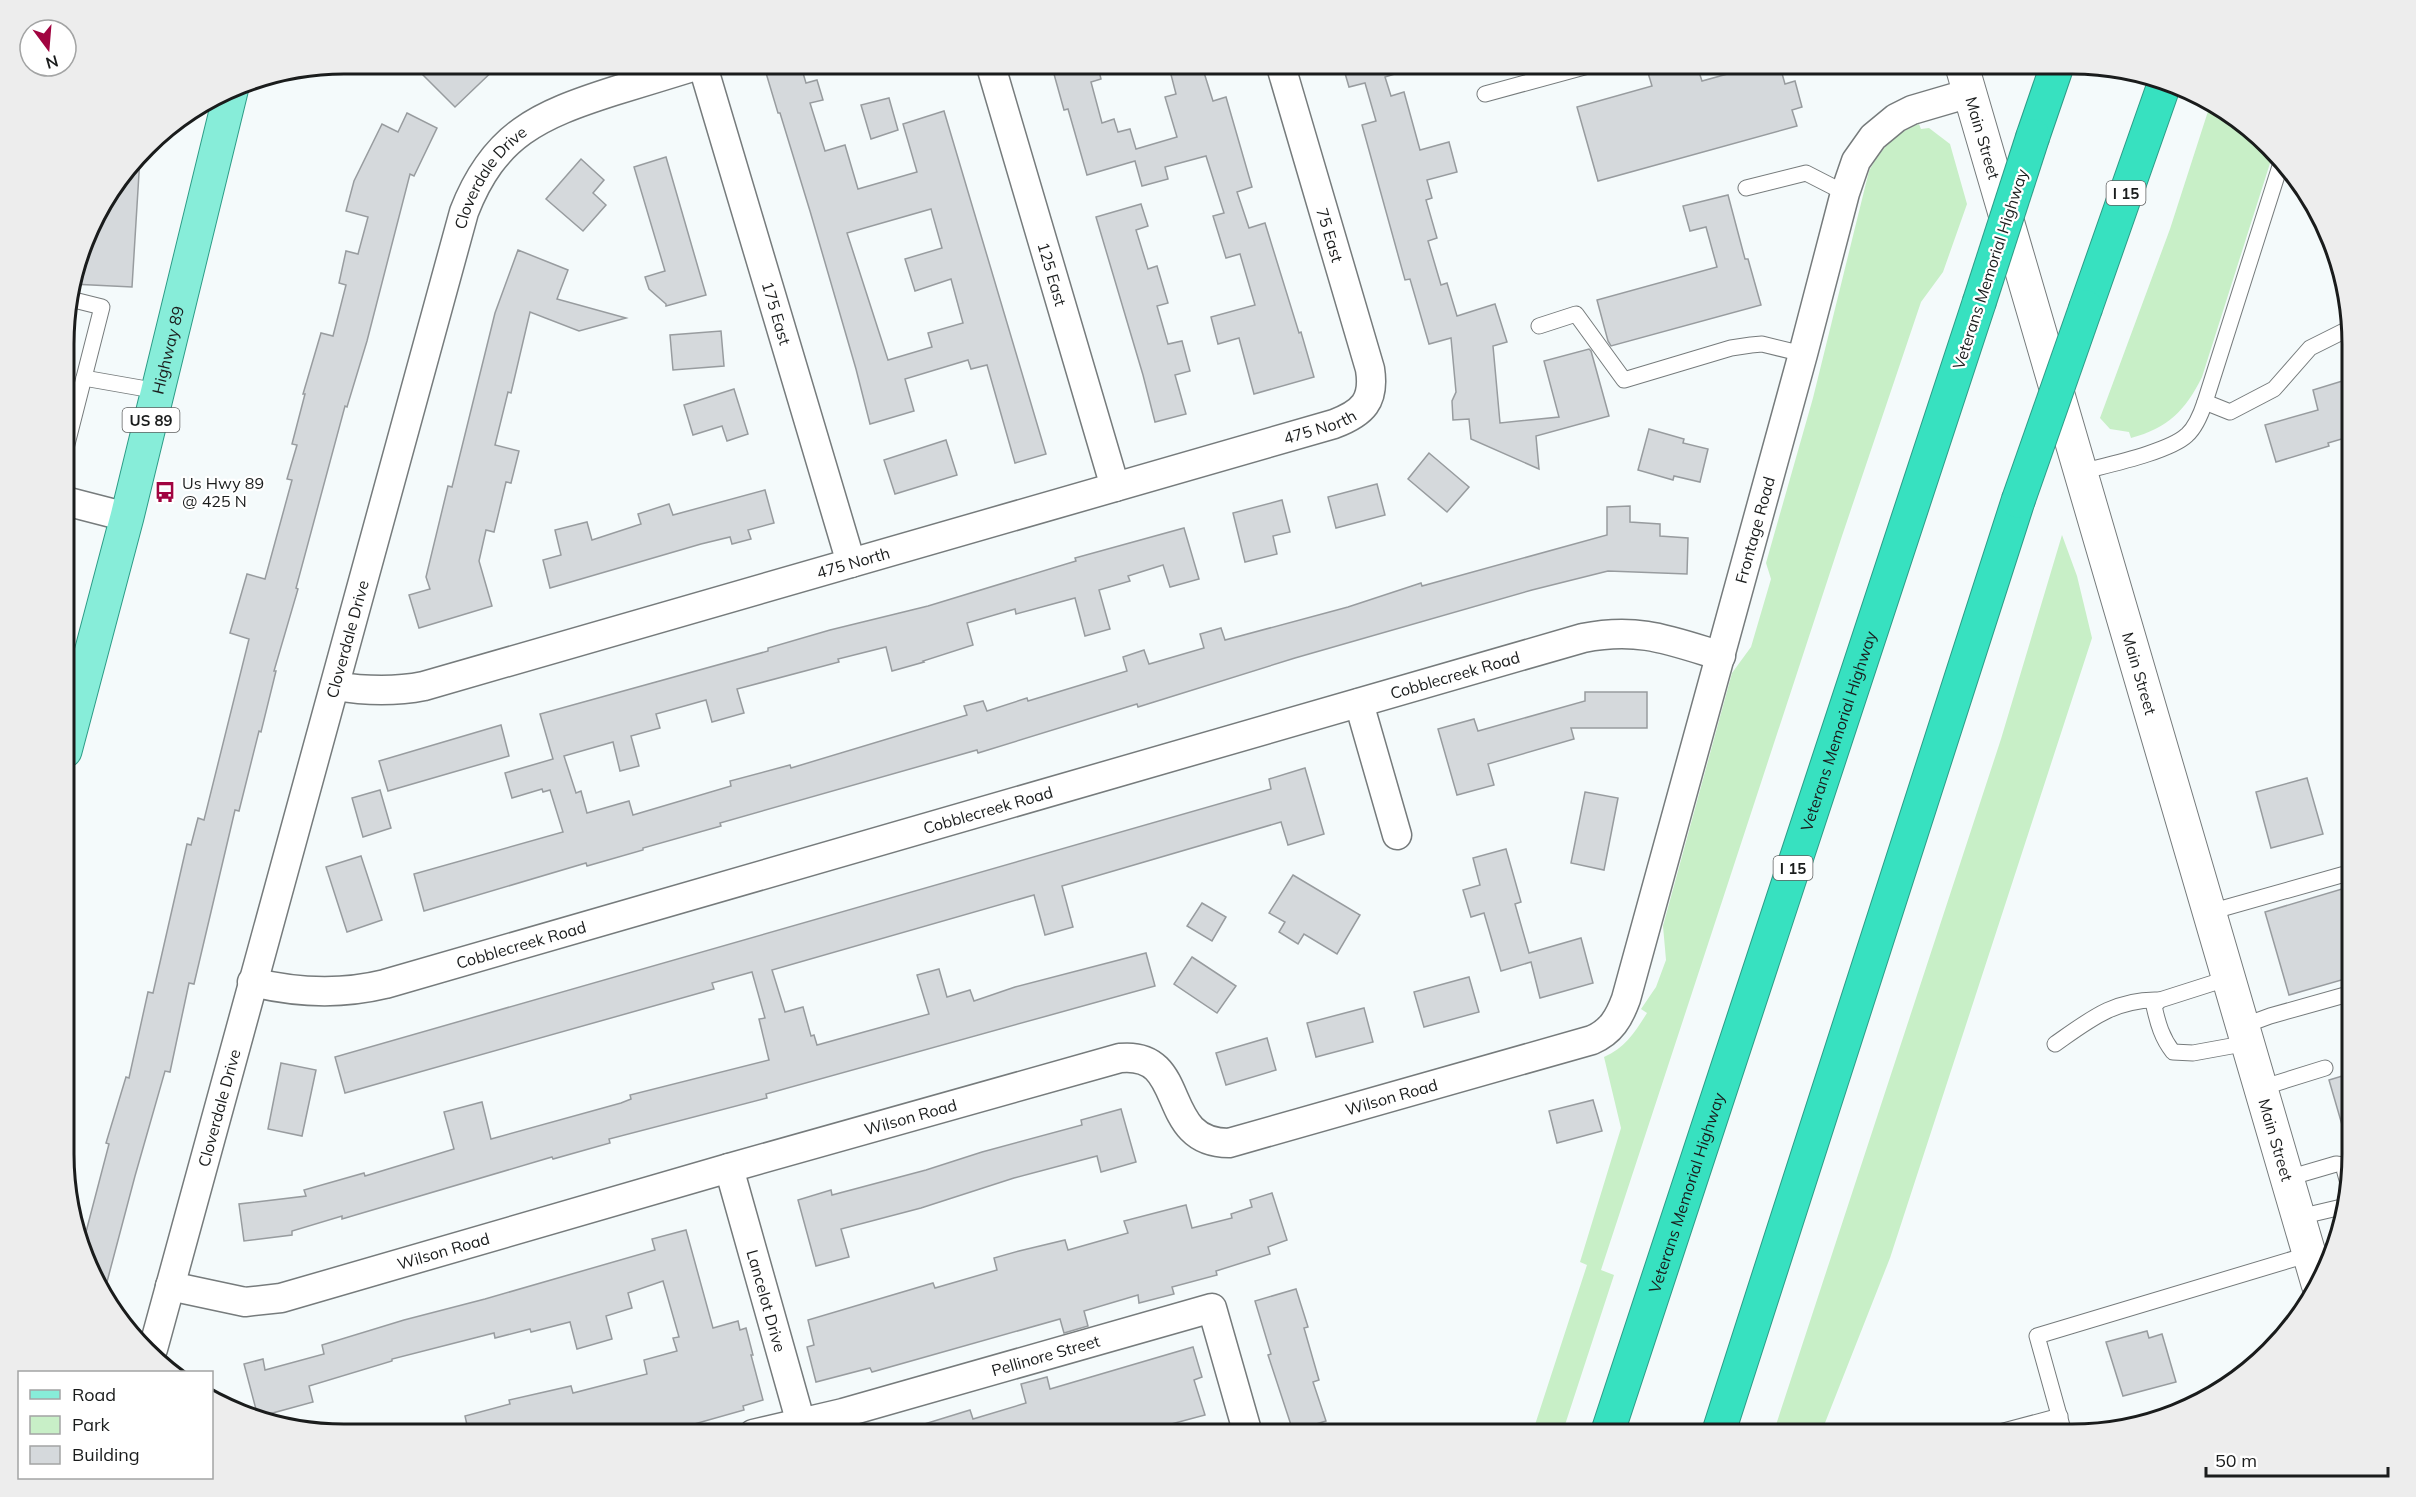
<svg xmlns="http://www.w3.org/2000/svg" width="2416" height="1497" font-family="Mulish,sans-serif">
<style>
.green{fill:#c8efc7}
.building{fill:#d5d9dc;stroke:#989c9f;stroke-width:1.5;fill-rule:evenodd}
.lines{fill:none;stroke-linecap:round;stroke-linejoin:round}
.service-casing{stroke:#767b7c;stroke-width:17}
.minor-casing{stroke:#767b7c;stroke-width:31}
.tertiary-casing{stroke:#767b7c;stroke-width:35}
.primary-casing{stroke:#2d9c87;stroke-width:35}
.motorway-casing{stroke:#2d9c87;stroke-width:35}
.service{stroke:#fff;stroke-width:15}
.minor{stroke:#fff;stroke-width:28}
.tertiary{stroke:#fff;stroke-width:33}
.primary{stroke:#87edd9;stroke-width:33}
.motorway{stroke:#37e1c0;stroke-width:33}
.motorway-bridge-casing{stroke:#2d9c87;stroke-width:35;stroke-linecap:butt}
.motorway-bridge{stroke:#37e1c0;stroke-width:33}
.labels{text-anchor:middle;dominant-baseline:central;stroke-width:4.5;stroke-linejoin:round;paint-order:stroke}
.shield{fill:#fff;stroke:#5f6060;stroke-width:1.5}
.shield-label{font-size:15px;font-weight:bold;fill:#1a1c1c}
.street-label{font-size:16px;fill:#1a1c1c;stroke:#fff}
.poi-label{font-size:16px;fill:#1a1c1c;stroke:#fff;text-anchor:start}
.rim{fill:none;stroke:#1a1c1c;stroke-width:3}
</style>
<rect width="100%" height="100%" fill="#f4fafb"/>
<g class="green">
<path d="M2211,102L2228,110L2272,157L2202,377C2185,411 2168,428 2131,438L2129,432L2110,429L2100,418L2170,229Z"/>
<path d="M1919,124L1921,129L1929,128L1950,144L1967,204L1943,272L1921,302L1842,536L1601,1270L1614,1275L1562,1434H1532L1587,1265L1580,1262L1621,1128L1604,1057C1625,1048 1635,1032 1647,1013L1641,1009L1656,987L1666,960L1663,926L1732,673L1751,647L1771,579L1766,563L1813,398L1869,171C1881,149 1895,133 1919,124Z"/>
<polygon points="2062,535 2077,576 2092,638 1890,1258 1821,1433 1773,1434 2001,739"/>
</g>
<g class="building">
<polygon points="411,63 501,63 455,107"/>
<path d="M763,63H800L806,83L817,80L823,100L810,103L825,151L845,145L858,189L917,172L903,124L944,111L1046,454L1015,463L987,365L971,369L968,360L905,379L914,411L870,424L856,369L810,211L780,113H778ZM931,209L942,248L905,259L915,291L951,279L963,323L928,333L932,347L888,360L847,233Z"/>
<polygon points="1065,63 1097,63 1101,79 1091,82 1102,123 1114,119 1118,132 1130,129 1136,149 1177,137 1165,97 1176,94 1168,63 1201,63 1213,101 1226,97 1252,187 1237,192 1249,228 1265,223 1299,333 1301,332 1314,377 1254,394 1239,338 1218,344 1211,317 1255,305 1240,254 1226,258 1213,216 1224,213 1206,156 1165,167 1168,179 1142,186 1135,161 1087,175 1068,109 1064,110 1052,67"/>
<polygon points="1342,63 1413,63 1414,68 1385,77 1391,96 1404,92 1420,150 1449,142 1457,172 1427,180 1432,198 1426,200 1437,238 1428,241 1441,285 1447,283 1457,316 1495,304 1507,342 1493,346 1500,423 1559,417 1544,361 1589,349 1591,351 1609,416 1536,436 1539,469 1471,439 1469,419 1453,420 1452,401 1456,392 1451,338 1429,344 1410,279 1405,280 1362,125 1376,121 1365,83 1349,87"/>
<polygon points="1645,63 1696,63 1702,81 1767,63 1779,63 1785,84 1795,81 1802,107 1792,110 1797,126 1598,181 1577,107 1652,86"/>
<polygon points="889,98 898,130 871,139 861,105"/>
<polygon points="407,113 437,128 414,176 410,174 367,341 347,407 345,406 296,588 298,589 274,671 276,671 261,732 259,731 239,811 235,810 194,984 189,983 170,1072 165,1071 135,1176 103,1297 80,1232 86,1232 109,1144 106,1143 126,1077 129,1078 148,992 153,993 187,844 191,845 198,818 204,820 249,639 230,633 247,574 265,579 292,480 287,479 297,445 292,444 305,394 303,394 321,333 333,336 346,285 339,283 346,251 358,254 368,217 346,211 354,181 382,124 398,132"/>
<polygon points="140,157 132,287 72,284 92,219"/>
<polygon points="666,157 706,295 666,306 666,304 649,289 645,277 665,271 634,167"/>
<polygon points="581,159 604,180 593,193 606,205 583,231 546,199"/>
<polygon points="1728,195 1745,259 1748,259 1761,305 1611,346 1608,341 1597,300 1717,267 1706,227 1690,231 1683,206"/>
<polygon points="1141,204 1148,226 1136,230 1148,269 1157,266 1168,303 1157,306 1168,344 1182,341 1190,371 1175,375 1186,414 1155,422 1143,375 1096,217"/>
<polygon points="518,250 568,270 557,299 626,318 579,331 530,312 511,393 508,392 495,445 519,451 511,483 506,482 494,532 486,530 479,561 492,606 419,628 409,595 430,589 426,577 448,486 452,487 495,313"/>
<polygon points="721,331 724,366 673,370 670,335"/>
<polygon points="2352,378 2352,436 2328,443 2329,446 2276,462 2265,425 2318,410 2313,390"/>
<polygon points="734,389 748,434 727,441 722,426 693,435 684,405"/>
<polygon points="1649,429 1684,439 1683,443 1708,449 1700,482 1674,476 1673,480 1638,470"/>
<polygon points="946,440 957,475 895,494 884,460"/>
<polygon points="1429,453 1469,487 1447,512 1408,479"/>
<polygon points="1377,484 1385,515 1336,528 1328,497"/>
<polygon points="765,490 774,523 748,530 751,539 732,544 730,537 701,544 550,588 543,560 561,555 555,530 587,522 592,540 641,524 638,514 669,504 673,515"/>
<polygon points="1282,500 1290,532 1273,536 1277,554 1245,562 1233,513"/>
<polygon points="1630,506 1630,522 1660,524 1660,536 1688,538 1687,574 1608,571 1532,590 1295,658 1138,707 1137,704 978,753 977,750 720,823 721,826 643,848 643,850 587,866 586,863 424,911 414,874 563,832 550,790 543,792 542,789 512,798 505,773 553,759 540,714 768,651 768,648 830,630 928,606 1076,561 1075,558 1184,528 1199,579 1170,587 1163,565 1128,576 1130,581 1099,590 1110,629 1085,636 1075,598 1016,614 1015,609 967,623 973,645 923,661 924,662 892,671 886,647 838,659 839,662 737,689 744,713 712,722 706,700 656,714 660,728 631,736 639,766 620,771 613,742 564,756 576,793 581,791 587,813 629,801 633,815 731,786 730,781 790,765 791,768 967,715 964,706 983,701 987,711 1027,698 1028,701 1127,671 1123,657 1144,650 1149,664 1204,648 1200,634 1221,628 1225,640 1348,607 1421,583 1422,586 1607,535 1607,507"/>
<polygon points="1585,692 1647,692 1647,728 1571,728 1574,739 1488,764 1494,785 1457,795 1438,729 1474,719 1478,731 1585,701"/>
<polygon points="501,725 509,756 388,791 379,761"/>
<polygon points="1305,768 1324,834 1288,845 1281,822 1062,886 1073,927 1045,935 1034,895 772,970 785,1012 803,1007 811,1036 814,1035 817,1045 929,1014 917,975 939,969 947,997 970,990 974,1001 1015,987 1146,953 1155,986 766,1094 767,1098 609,1139 610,1143 553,1159 552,1157 342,1219 342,1216 292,1231 292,1235 244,1241 239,1204 306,1196 304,1190 364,1173 365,1176 454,1149 444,1112 482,1102 491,1139 621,1103 631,1099 630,1095 769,1060 759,1019 765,1018 752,972 712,983 714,989 345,1093 335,1057 1271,789 1269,779"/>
<polygon points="2307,778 2323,834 2271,848 2256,792"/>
<polygon points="380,790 391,828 363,837 352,798"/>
<polygon points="1585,792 1618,798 1604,870 1571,863"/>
<polygon points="1506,849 1521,902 1515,904 1529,953 1581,938 1593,983 1540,998 1531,962 1501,971 1484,913 1471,917 1463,890 1480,885 1473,858"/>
<polygon points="361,856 382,920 347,932 326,867"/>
<polygon points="1293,875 1360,915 1337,954 1304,934 1298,944 1279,932 1285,922 1269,913"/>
<polygon points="2352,886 2352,977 2289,995 2265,912"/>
<polygon points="1202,903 1226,917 1212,941 1187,926"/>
<polygon points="1192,957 1236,986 1217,1013 1174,984"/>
<polygon points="1469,977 1479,1012 1424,1027 1414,992"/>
<polygon points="1364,1008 1373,1042 1316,1057 1307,1023"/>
<polygon points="1267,1038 1276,1070 1226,1085 1216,1053"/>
<polygon points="281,1063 316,1070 302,1136 268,1129"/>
<polygon points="2352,1073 2352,1141 2347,1142 2329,1080"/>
<polygon points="1593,1100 1602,1131 1557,1143 1549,1111"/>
<polygon points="1121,1109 1136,1162 1101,1172 1097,1156 1014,1178 921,1208 841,1229 849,1257 816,1266 798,1200 831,1190 832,1195 926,1170 982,1152 1082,1125 1081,1120"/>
<polygon points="1272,1193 1287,1240 1268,1247 1270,1254 1216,1271 1217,1275 1172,1287 1174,1294 1139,1303 1138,1295 1084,1311 1088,1326 1064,1333 1060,1319 872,1372 870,1368 816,1382 807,1347 814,1345 808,1320 933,1283 935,1288 997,1270 994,1258 1019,1251 1065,1240 1068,1250 1128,1233 1124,1221 1186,1205 1192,1228 1232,1218 1231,1214 1252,1207 1250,1200"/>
<polygon points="686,1230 713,1328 738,1321 740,1330 746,1328 753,1355 751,1355 763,1400 743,1406 744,1410 659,1434 469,1434 465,1416 510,1404 509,1400 571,1386 573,1393 647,1374 644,1360 677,1351 673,1338 679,1337 663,1281 628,1293 632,1308 606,1316 612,1339 577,1349 570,1322 531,1332 530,1329 495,1338 494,1333 392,1359 392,1361 309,1386 313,1402 258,1417 244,1364 263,1359 265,1370 324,1354 322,1345 404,1320 485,1299 655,1250 652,1239"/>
<polygon points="1296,1289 1308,1327 1304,1328 1319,1380 1313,1382 1326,1421 1293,1431 1268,1355 1271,1354 1255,1301"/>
<polygon points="2147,1331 2149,1338 2162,1334 2176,1382 2123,1396 2106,1342"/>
<polygon points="1193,1347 1202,1377 1194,1380 1205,1415 1160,1427 1162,1434 908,1434 908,1429 970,1410 973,1419 1026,1403 1021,1384 1047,1377 1050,1389"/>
</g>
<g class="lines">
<defs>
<g id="service">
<polyline points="1485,94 1599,63"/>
<polyline points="1746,188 1806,173 1845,193"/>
<polyline points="1539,326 1576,314 1624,380 1731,348 1751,345 1762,344 1803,354"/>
<polyline points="84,378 158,391"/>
<polyline points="2205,402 2230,412 2274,389 2310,348 2352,327"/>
<polyline points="65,452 102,307 74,300 67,301"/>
<path d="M2081,472C2107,465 2169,452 2187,435C2196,427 2201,414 2205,402L2280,166"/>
<polyline points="2210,912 2352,872"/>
<path d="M2229,978L2160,1000L2154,1006C2158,1024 2162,1038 2173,1052L2193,1053L2248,1043"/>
<polyline points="2243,1026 2270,1016 2352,993"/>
<path d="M2055,1044C2089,1020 2116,998 2160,1000"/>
<polyline points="2261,1088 2325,1068"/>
<polyline points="2288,1178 2336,1164 2343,1165 2349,1187"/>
<polyline points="2299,1217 2346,1206"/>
<polyline points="1996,1433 2060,1416"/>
<polyline points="2064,1433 2037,1336 2310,1254"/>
</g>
<g id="minor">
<path id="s1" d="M702,63L851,563"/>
<path id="s2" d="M990,63L1115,487"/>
<polyline points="65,501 127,517"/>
<path id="s3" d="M335,686C365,691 394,692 424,686L1334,424C1363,413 1375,401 1370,369L1280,63"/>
<polyline points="1359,703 1397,835"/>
<path id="s4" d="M252,982C297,993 340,995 385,984L1583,638C1638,627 1669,640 1721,656"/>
<path id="s5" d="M729,1168L804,1434"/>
<path id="s6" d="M170,1286L245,1302L281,1298L729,1168L1120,1058C1190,1051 1157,1143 1229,1143L1592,1040C1611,1032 1619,1018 1626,999L1803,354L1845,193L1856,161L1873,137L1896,118L1912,110L1970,93"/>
<path id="s7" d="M153,1349L464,212C494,134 539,115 614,91C643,82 673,73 702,64"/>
<path id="s8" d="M753,1434L843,1413L1212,1308L1248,1434"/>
</g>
<g id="tertiary">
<path id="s9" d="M1961,63L2318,1284"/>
</g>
<g id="primary">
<path id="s10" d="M65,751L127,517L232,87"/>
</g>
<g id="motorway">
<polyline points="2033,136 2058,63"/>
<polyline points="2086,307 2166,79"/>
<path id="s11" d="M1607,1434L1979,303"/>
<polyline points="1718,1434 2018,501"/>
</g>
</defs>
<use href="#service" class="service-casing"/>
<use href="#minor" class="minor-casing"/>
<use href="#tertiary" class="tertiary-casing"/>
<use href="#primary" class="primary-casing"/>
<use href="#motorway" class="motorway-casing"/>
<use href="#service" class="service"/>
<use href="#minor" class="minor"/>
<use href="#tertiary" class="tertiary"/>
<use href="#primary" class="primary"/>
<use href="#motorway" class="motorway"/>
<defs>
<g id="motorway-bridge">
<polyline points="1979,303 2033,136"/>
<polyline points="2018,501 2086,307"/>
</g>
</defs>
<use href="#motorway-bridge" class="motorway-bridge-casing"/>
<use href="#motorway-bridge" class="motorway-bridge"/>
</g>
<defs>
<symbol id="bus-bare" viewBox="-9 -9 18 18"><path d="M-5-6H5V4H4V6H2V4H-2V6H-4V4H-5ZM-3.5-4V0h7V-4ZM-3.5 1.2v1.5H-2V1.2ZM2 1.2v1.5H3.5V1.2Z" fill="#a10440" stroke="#fff" stroke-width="2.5" paint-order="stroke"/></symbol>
</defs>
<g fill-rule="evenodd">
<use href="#bus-bare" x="150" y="477" width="30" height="30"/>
</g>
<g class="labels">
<g class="shield">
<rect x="2106.5" y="181" width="39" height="24" rx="4.5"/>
<rect x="122.5" y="408" width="57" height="24" rx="4.5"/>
<rect x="1773.5" y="856" width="39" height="24" rx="4.5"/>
</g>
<g class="shield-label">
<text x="2126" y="193">I 15</text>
<text x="151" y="420">US 89</text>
<text x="1793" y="868">I 15</text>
</g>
<g class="street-label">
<text stroke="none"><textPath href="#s9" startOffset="78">Main Street</textPath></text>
<text stroke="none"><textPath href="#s7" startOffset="1222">Cloverdale Drive</textPath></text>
<text transform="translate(1330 235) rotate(73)">75 East</text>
<text transform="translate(1990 269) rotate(-72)">Veterans Memorial Highway</text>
<text stroke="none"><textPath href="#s2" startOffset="220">125 East</textPath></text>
<text stroke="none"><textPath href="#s1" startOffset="261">175 East</textPath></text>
<text stroke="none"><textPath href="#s10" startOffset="414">Highway 89</textPath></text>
<text stroke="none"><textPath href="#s3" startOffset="1022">475 North</textPath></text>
<text stroke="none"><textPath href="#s6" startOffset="2055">Frontage Road</textPath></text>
<text stroke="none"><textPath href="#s3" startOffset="536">475 North</textPath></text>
<text stroke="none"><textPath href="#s7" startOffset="736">Cloverdale Drive</textPath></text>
<text stroke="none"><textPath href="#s9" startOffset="636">Main Street</textPath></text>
<text stroke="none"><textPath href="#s4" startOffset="1248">Cobblecreek Road</textPath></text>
<text stroke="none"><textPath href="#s11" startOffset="740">Veterans Memorial Highway</textPath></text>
<text stroke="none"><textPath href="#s4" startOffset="762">Cobblecreek Road</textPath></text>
<text stroke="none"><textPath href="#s4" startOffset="276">Cobblecreek Road</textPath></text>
<text stroke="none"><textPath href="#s6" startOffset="1305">Wilson Road</textPath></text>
<text stroke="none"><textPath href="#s7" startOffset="250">Cloverdale Drive</textPath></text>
<text stroke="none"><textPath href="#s6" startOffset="768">Wilson Road</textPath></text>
<text stroke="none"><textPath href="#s9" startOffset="1122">Main Street</textPath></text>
<text stroke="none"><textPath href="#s11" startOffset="254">Veterans Memorial Highway</textPath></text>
<text stroke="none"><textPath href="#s6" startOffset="282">Wilson Road</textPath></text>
<text stroke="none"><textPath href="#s5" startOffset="138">Lancelot Drive</textPath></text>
<text stroke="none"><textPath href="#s8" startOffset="303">Pellinore Street</textPath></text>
</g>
<g class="poi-label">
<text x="182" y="483">Us Hwy 89<tspan x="182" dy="18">@ 425 N</tspan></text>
</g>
</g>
<path d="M0 0H2416V1497H0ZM344 74H2072A270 270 0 0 1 2342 344V1154A270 270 0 0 1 2072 1424H344A270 270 0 0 1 74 1154V344A270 270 0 0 1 344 74Z" fill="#ededed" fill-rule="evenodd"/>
<path class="rim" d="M344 74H2072A270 270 0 0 1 2342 344V1154A270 270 0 0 1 2072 1424H344A270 270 0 0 1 74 1154V344A270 270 0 0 1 344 74Z"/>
<rect x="18" y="1371" width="195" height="108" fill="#ffffff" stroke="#a3a4a4" stroke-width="1.5"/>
<rect x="30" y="1390" width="30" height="9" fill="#87edd9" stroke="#a3a4a4" stroke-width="1.5"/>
<text x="72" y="1401" font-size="18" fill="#1a1c1c">Road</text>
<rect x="30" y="1416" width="30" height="18" fill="#c8efc7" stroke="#a3a4a4" stroke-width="1.5"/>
<text x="72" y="1431" font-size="18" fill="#1a1c1c">Park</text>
<rect x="30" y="1446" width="30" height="18" fill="#d5d9dc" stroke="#a3a4a4" stroke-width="1.5"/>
<text x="72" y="1461" font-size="18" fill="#1a1c1c">Building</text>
<g transform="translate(48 48) rotate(164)"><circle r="28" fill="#ffffff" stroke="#a3a4a4" stroke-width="1.5"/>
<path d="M0-4.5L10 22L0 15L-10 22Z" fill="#a10440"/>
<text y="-9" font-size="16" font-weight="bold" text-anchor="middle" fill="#1a1c1c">N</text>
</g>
<path d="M2206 1467v9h182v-9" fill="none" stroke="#1a1c1c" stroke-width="3"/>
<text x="2215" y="1467" font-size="18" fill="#1a1c1c" stroke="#ffffff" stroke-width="4.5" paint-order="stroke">50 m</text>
</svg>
